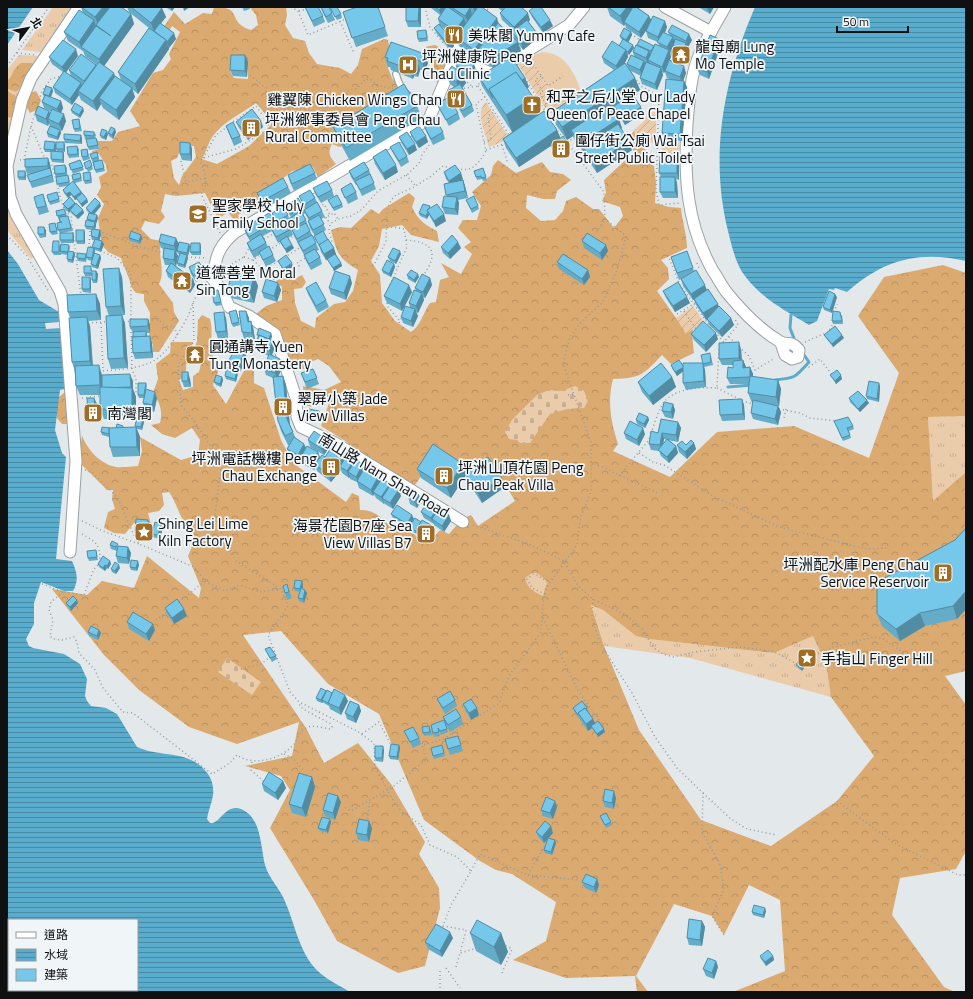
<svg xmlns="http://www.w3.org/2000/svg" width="973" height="999" font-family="'Titillium Web','Noto Sans TC',sans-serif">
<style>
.grass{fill:url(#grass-tufts)}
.forest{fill:url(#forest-crowns);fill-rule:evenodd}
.cemetery{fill:url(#cemetery-stones)}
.park{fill:#eaccab}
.garden{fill:url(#garden-furrows)}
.water{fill:url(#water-rules);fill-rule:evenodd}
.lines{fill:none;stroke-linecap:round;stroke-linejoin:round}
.stream{stroke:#59accc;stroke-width:3}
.lane-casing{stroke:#9ca1a3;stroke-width:8}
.street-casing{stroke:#9ca1a3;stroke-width:13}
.path{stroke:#969a9c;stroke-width:1.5;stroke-dasharray:1 3;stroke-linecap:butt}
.lane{stroke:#fff;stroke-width:5.5}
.street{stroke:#fff;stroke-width:11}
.wall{fill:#65acc8;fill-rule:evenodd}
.shaded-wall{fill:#528ca3}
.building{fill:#75c8e9;stroke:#528ca3}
.labels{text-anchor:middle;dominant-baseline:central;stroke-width:3.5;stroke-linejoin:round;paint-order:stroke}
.poi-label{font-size:15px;fill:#0e1011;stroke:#f0f5f8;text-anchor:start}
.street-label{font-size:15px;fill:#0e1011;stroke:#f0f5f8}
</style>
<defs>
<pattern id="grass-tufts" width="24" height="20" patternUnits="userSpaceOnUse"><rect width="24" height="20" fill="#eaccab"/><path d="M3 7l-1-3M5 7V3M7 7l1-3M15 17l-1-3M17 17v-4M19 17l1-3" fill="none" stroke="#c8ae92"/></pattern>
<pattern id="forest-crowns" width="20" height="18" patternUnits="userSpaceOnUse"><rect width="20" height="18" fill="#daaa71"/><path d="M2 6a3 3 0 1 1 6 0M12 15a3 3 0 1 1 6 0" fill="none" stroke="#ba9161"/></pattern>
<pattern id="cemetery-stones" width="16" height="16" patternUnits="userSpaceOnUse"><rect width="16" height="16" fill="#eaccab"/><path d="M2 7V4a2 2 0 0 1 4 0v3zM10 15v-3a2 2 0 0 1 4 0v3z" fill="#c8ae92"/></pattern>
<pattern id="garden-furrows" width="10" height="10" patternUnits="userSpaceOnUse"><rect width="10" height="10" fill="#eaccab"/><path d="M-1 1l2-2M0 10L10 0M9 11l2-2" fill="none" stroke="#c8ae92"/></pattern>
<pattern id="water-rules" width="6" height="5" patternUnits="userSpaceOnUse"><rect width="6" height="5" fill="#59accc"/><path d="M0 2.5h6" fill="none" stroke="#488ba4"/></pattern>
</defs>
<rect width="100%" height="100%" fill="#e3e8eb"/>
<g class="grass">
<polygon points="53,7 72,7 41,52 22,50"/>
<polygon points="19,55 38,56 17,100 7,139 7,70"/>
<polygon points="662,141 679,143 679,160 662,160"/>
<polygon points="7,204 35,256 31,259 7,230"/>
<polygon points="966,416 966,472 933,502 928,417"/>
<polygon points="591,605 603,610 636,636 649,639 774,653 813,636 826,664 831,697 690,658 604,646"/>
</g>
<g class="forest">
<path d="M214,7C240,7 230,17 242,26C244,28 249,29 251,30L258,25L256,15L251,9L252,7H286L287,15L285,25L293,38L305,41L309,53L317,64L340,68L351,74L358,65L362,49L384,39L388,40L389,47L393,53L388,68L392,78L402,93L352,141L340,147L332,144C327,153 330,157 336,164L318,177L313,167C305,167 300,171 292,171L281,180L274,183L272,188L261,196L259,208H255L249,199L243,202L244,211L238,215L240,222L233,219L228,212L218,219L205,193L176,196L165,194L161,211L165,217L159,224L145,221L141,229L151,239L161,241C157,254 166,271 159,284L173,303L174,312L179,321L159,352H153V344L149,340L150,313L144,301V294L136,293C130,287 131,283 128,276C126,270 123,265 121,258L108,252L102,245L98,218L104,204L97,195L101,187L99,177L107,172L106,165L99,154L93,155L92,151L99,149L98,141H112L118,132L140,126L130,111L153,73L163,70L171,59L169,54L180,32L172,26L169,31L163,28L174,12L185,24L203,13L212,14ZM233,59L248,62V79L234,78L230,71ZM256,103L267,116L271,125L249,146L217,164L202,159C206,152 208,143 213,136C223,122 242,113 256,103ZM182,146H194L196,157L182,176L179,185L174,178L171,161L177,158Z"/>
<polygon points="435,45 445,50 448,59 439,84 434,78 434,54 425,47"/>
<path d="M21,63H32L35,67L31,84L21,87L16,92L8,89L7,81C15,74 10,71 21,63Z"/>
<polygon points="7,90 20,100 14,118 7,117"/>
<polygon points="36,91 41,100 38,109 30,113 26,106 29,93"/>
<path d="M635,129L647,153L646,160L654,166L656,183L655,203L669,207L681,208C682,222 687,234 687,248L661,260L668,268L669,279L657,291L676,318L684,327L695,323L692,334L694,353L671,364L662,355C643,375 641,378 613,379C607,402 611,422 618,444L613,451L670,477L717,432L794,426L869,458L899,373L858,316L884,277L943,265L966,273V416L928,417L933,501L966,472V545L925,626L966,609V671L945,676L966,705V851L956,869L900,878L892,915L944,987L955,992H733L785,971L780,900L749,885L724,935L712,916L674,904L636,976L648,992H637L635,976L566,978L513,960L546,941L556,902L512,874L496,870L480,861L424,820L379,714L328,684L281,631L243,635L306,728L324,763L358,743L391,784L425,842L419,854L439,888L440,908L425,966L398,973L337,941L314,900L270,828L290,790L281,776L245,766L292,756L299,722L237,744L189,727L139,690L104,655L52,589L87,595L102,581L134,588L147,556L199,598L201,588L188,556C199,532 192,536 182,518C177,509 176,502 169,492L162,493L164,505L159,511L148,513L151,524L134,523L125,534L114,533L104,528L108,512L115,509L112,499L113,490H107L78,461L82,436C88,450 100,464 116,467C123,468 132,466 138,466L142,451L140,437L181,460L198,455L200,440L192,428L175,438L162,434L151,425L160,423C163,412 160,402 153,393L158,379L156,364L170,353L171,342H193L186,365V376L179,380L183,390L193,387V376L199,372L202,360L194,350L197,341L198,320L202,315L210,319C215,341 205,347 219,369L213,385L226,404L246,367L251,364L254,369V383L264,388L281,440L293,463L346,502L352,493L359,496L360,510C375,509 384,520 394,530L405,529L423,540L433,538L440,530L449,534L462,519L471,515L478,526L515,501L493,464L472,476L436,451L416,484L410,487L355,452L347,442L321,426L329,403L313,400L311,407L305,405L303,386L324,390L341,382L329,366L318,359L306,364L307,368L299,370L288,366L284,353L251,318L266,306L282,300V287L276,281L283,277L293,280L302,275L306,282L302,288L294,289L295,303L301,321L315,328L316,318L334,304L345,302L353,291L358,270C338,258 337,253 331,230L340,227L351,228L371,209L379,214L383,209L409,193L415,198L412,207C418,220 425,225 437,231L439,242L411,235L402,225L382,229L379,246L371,261L380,275L382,303L395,321L411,332C421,325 423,313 430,303L436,302L440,280L449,277L441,263L461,274L472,254L464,247L471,242L458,228L463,220H477L481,206L472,192L491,175L493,166L498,160L516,173L542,162L550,172L563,174L571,180L557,191L555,199H543L527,195L526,208L541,221L555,220L563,211L566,201L576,197L593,209H599L614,228L623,216L620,207L602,201L606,193L604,180L634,152L628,139ZM591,605L603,610L636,636L649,639L774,653L813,636L826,664L831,697L874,756L837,801L771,846L701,820L639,730L604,646Z"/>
<polygon points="65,392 69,398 70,421 67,424 62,424 57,418 54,407 59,397"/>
</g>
<g class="cemetery">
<polygon points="575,386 584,391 588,401 584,408 567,409 550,414 530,443 520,443 517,440 509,439 505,432 512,420 537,395 549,390 562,391"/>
<polygon points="227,658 261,682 252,695 218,672"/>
</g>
<g class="park">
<path d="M543,52C564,53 574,71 580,89L577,95L560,107L528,57Z"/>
<path d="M532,573H537L548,582L545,588L543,596C534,592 527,588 525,578Z"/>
</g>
<g class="garden">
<polygon points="528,57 560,107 549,114 517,63"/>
<path d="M486,102L510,139L489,147C486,134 474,111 486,102Z"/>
<polygon points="648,112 656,112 656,143 640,142 633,131 643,122"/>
<polygon points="693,306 704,322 686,334 676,318"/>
</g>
<g class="water">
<polygon points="7,7 33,7 7,45"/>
<path d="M755,7H966V261C918,250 883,260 847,292L835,288L834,290L829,289L817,321L809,325C786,311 762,299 745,276C735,263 732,246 728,231C709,154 724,79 755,7Z"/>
<path d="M7,250L18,264L39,300L59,312V322L45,323L46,329L61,328L65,389L60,390L55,430L62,453L66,457L56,559L72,561C77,572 79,580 73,591H64L41,582L34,603V624L26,639L29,646L33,648L64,654L80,664L87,679L85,696L87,701L91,706L106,708L117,714L137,747C161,758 190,749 208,774C212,780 214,787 213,795C212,803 208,811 207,819L210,823C220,825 226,801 243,810C263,820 260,850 266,868C270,879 279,888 284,899C294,921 298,947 313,966C323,978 337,984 350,992H7ZM9,920H137V990H9Z"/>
</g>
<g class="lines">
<g class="stream">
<polyline points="791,315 790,328 795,341"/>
<path d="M775,380C795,378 795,378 809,362L802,352"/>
<polyline points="728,387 752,385"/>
</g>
<defs>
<path id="lane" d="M396,74C402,97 413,102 436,101"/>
<g id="street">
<polyline points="665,7 711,32"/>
<path d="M725,7C716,24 705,40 698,58C690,79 689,102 687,124C684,177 686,223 713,271C718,278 722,287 728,294C742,311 759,329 779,341C787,347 791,339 799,350L798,357L792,359L785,355L781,343"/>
<path d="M455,57L429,119L234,233C226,240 220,247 217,257C215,265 215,269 210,276L223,291L229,307L249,316L275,334L296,398L297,417L301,427L335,443L463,522"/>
<path d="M455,57C469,61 479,70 492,73L569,25L584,7"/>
<polyline points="455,57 452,52 482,7"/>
<polyline points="70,552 76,461 64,304 60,291 16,214 10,197 7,166 22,100 31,78 79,7"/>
</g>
</defs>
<use href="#lane" class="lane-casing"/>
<use href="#street" class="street-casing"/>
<g class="path">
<polyline points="291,7 298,11 308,35 346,19"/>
<polyline points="425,7 430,27 445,45"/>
<polyline points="299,11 307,9"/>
<polyline points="340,21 354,53"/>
<polyline points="631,34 640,40 636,47"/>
<polyline points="17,53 35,55"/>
<polyline points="531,61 548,86 563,76"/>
<polyline points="7,66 49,7"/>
<path d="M250,75L266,88L269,114L271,115C278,110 290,106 299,108C307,109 312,114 320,113L346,91L358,88L365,79L372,80L377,85L393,89"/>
<polyline points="541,76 535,80 543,92 540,94 547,105 544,108"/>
<polyline points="634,77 641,86 659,96 656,190 659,205 679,203"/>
<polyline points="525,78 550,119"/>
<polyline points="464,80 472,86"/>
<polyline points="478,86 509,135"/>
<polyline points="460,89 478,86 481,80"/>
<polyline points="633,97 646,89"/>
<polyline points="230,124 256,106 263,116"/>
<polyline points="555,128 563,137"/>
<polyline points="484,142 491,139 488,116 494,112"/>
<polyline points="567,142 604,192 605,219 596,233"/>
<polyline points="567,142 576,137"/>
<polyline points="502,145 508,164"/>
<polyline points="486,150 506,143"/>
<polyline points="203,158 216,135 227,127"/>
<polyline points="47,159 43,155 31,126 42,91 51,79 61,76"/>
<polyline points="20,160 24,160 31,126"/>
<polyline points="181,161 186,182 207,178"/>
<polyline points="49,162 52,165 63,207 71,217 81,296"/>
<path d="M457,169C473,172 478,164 486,151L476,104L485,97"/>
<polyline points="406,175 415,185"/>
<polyline points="319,207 324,204 330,215"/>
<polyline points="326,217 330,224"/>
<polyline points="321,220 334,213 338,219"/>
<polyline points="90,231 89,246 93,248"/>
<polyline points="99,231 140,247 165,253"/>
<path d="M220,233L201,194C210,182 205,173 200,161L203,158L236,149L270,128L263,116L269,114"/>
<polyline points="7,235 26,255 49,292"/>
<polyline points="264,239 275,233"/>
<polyline points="288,239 295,235"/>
<path d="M406,240C434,242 439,253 423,276"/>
<polyline points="329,244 332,242 329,231 330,224 338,219 351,216 361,210 378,191 408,174 420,162 422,155 430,144"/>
<polyline points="269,250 281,243"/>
<polyline points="100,251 117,258 131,274 131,321"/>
<polyline points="668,255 679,283 711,328"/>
<polyline points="187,257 207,258"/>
<polyline points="244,257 253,260 260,255"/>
<polyline points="244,257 249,248"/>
<polyline points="253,260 282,287"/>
<polyline points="375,263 386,241 387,210 391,200 396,195 412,188 430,177 443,166 451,168"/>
<polyline points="697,263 700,270"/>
<polyline points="225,268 244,257"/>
<polyline points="264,270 301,247"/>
<polyline points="274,279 299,266 297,263 307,257"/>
<polyline points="385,296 407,247 404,229 393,227 386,228"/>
<polyline points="386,299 388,307 400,321"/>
<polyline points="193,303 194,341 178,364 181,405 194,421 216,454 221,468 215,514 224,541 236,561 281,589 288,606 268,635 290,692 299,702 357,731 374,743 375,767 394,802 402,812 421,825 430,845 457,857 471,871 451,905 443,926 466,930 460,953 474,949 476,947"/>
<polyline points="684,311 696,329"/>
<polyline points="834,312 837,304"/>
<polyline points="677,314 697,302"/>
<path d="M148,321L156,316C161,323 165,328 174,326L177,335"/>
<polyline points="124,322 132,321"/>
<polyline points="88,323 106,322"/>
<polyline points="101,323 103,371"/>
<polyline points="399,323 402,317"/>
<polyline points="131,328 132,369 136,379 136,394 134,394"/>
<polyline points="715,332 724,342"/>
<polyline points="729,337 735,343"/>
<polyline points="805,342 828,332 833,324"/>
<polyline points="723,343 738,325 735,319"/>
<polyline points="739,347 749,356 755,370 775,358"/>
<polyline points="806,364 809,367 820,359 832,375"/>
<path d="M99,371C116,370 144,369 158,358C169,350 182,328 188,316C193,304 196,293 204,283"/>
<polyline points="717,388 739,399"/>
<polyline points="568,395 574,394"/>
<polyline points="82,398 100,396"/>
<polyline points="742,401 754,404"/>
<polyline points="779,409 800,413 810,418 837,421"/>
<polyline points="786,409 784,418 786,419"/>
<path d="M651,433C654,425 657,415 661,407C670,388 699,387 717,388L719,347L720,346"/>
<polyline points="639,453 653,462 664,465 713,496 779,527 867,549 887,548"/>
<polyline points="591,462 658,493"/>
<polyline points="85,470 93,473 118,498 132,531 139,544 194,567 205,581 225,591 240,585 260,592 280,589"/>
<polyline points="619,476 648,441 650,437"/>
<polyline points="82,521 103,531 139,544"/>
<polyline points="473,525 531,545 564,561 578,586 593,599 626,615 642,629 654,648 663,654 673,657 694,652 739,647 773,651 797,664 827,649 873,637 882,638 922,666"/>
<path d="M82,534C96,542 100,544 100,561"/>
<polyline points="42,584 63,592 84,595 94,569 98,565"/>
<path d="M63,592L51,602L49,610L53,620L50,636L53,639L62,640L74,637L77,642L79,653L95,670L103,688L123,712L133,713L212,774L230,763L237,755C253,767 283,759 295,743C299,736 300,730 308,727C315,725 323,728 330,729L332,727L331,724L303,709L300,706L299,702"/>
<polyline points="545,594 532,588 527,579 533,574 537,575 549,583"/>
<polyline points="593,599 592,618 600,643 632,693 655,737 677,768 703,793 702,832 720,864 724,889 712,916 724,935"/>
<polyline points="179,602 205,581"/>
<polyline points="543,618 578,691 605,728"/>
<polyline points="156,620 168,611"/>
<polyline points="241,669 261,664 270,657"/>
<polyline points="362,734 379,722 391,745"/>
<polyline points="284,754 293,758 303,770"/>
<polyline points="252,762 251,770 264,782"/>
<polyline points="703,793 731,819 747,829 777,835"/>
<polyline points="837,801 894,843 958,875 966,875"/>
<polyline points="345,808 351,811 394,786 427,759 422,745 435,742 448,736 499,703 509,676 541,632 543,604 546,588 577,545 581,516 591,492 591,442 563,364 570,337 582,321 602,303 617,270 626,236 605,219"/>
<polyline points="367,823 370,799"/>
<polyline points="471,871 480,854 528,875 545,845"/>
<polyline points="528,875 579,880"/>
<polyline points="456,967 460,953"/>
<polyline points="446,968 460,988"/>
<polyline points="502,973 512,949 505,945"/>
<polyline points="440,992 440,969"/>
</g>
<use href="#lane" class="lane"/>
<use href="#street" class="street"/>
</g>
<g class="wall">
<polygon points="81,7 131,14 134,24 104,66 115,76 121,80 118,72 149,28 129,12 127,7 161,7 166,17 161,23 176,39 169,48 169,49 138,94 132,89 135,97 119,120 103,108 101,104 97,111 81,100 79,95 72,105 55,93 53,87 63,72 52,64 49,57 78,56 65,72 71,76 69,70 96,65 97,65 85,56 83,51 68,41 64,32 83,13"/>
<polygon points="165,7 175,7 172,11"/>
<polygon points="242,7 249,7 250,9 244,11"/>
<polygon points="305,7 323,16 325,22 314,27"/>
<polygon points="320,7 329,7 335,20 328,23"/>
<polygon points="330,7 341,14 342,18 337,20"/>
<polygon points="378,7 388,36 356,47 343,12"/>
<polygon points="421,7 421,27 408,27 406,21"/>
<polygon points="430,7 482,7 516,40 514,38 512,32 513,30 502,20 500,13 502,11 497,7 521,7 530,20 528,22 536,32 538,38 523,50 518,43 521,51 512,57 525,78 529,87 527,88 533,97 539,114 557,130 560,138 567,142 569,148 558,157 553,151 551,146 519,167 506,148 503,139 512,132 482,86 479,77 493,68 482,59 480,55 477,60 459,46 456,37 456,36 440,26 438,19 440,15"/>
<polygon points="607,7 637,7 649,16 651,20 667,27 665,33 670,35 668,32 692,40 688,47 689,49 684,64 673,61 671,54 672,49 670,53 671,57 669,61 686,73 683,81 684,81 687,87 682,141 664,139 662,133 673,80 667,78 665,72 664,73 662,72 663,75 657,90 642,84 640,78 641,76 631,71 635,78 640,90 633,95 643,113 625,125 616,112 615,107 612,109 622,128 621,129 629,141 632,150 597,173 586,157 585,153 584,153 574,139 573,136 567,140 556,125 552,112 614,70 604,63 602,57 619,46 623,40 621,39 620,36 631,32 632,35 628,42 634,48 629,55 628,54 628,57 625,63 628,67 627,64 634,56 633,52 638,46 637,45 659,46 658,42 648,38 646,31 646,30 641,38 626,28 625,24 624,26 610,16"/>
<polygon points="700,7 714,7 710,14 700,8"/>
<polygon points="529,11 553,26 543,33 532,17"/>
<polygon points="434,28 452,40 454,46 450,50 437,34"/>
<polygon points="426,30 427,33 428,41 419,42 418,39"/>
<polygon points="391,42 428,63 425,71 420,70 418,77 414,76 413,79 391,70 390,67 388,67 385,57"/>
<polygon points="721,45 709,79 700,75 697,69"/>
<polygon points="245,55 248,62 247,77 233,76 230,70"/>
<polygon points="456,66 477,73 474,81 463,77 466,83 462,88 472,105 474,111 464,118 452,96 449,90 454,87 450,84 446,74 458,70"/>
<polygon points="52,88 53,91 51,97 61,101 63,108 61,113 66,121 62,131 60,130 61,133 58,140 48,137 47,133 50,126 49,123 48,126 37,121 35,114 50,114 52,112 44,108 42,102 44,97 43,94"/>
<polygon points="437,104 458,113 460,119 449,126 440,110"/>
<polygon points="417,106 422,118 350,161 338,139 333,127"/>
<polygon points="71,110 84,111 80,118 72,113"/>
<polygon points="79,119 82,131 75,132 74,129"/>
<polygon points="261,121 263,127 248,140 239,128 236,122"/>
<polygon points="423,124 443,132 445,139 433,145 426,131"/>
<polygon points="226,126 240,136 242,142 234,146"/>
<polygon points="94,132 96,135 95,138 98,141 99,149 89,150 88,147 89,139 85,139 84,135"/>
<polygon points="116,132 113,139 109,136 108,133"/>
<polygon points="410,132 426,136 428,142 419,148 413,139"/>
<polygon points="108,134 106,140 101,138 100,135"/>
<polygon points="81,135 82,139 82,144 65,143 64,139"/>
<polygon points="399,137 417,150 409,155 402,144"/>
<polygon points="190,143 192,149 192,161 182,160 180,154"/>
<polygon points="56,145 56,151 57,151 56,149 65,145 65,152 64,152 64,163 52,162 51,159 51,152 45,152 44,149"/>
<polygon points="77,146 79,149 79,157 69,158 68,155"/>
<polygon points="390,147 407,156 409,162 401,167 393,153"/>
<polygon points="87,149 90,159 83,161 82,157"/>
<polygon points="97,152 100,161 102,160 105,171 96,173 90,154"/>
<polygon points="373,157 398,172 385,180 375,164"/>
<polygon points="80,160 84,170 73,174 69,164"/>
<polygon points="90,160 93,169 88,172 84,163"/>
<polygon points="679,163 679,180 676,179 677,183 678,198 663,198 660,192 661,177 659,173"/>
<polygon points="50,164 51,170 54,182 32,188 27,175 32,173 27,174 25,167"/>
<polygon points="65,165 67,168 67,175 69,178 70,184 74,183 73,180 81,176 82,181 75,183 87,199 88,202 82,207 77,199 75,200 71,195 68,198 64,193 63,190 68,186 59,187 55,174"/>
<polygon points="483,168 487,180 483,181 482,179 477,180 474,171"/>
<polygon points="369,170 371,176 376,189 362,196 357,185 356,185 351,177 349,171"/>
<polygon points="90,172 91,175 92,183 85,184 84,181"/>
<polygon points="444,172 461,173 463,180 462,180 463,180 465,186 468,198 458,200 459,203 458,215 445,214 442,207 447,196 444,184 449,183 446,179"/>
<polygon points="315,173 317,179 294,191 290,182 288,175"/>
<polygon points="26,174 26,180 19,180 18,177"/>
<polygon points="288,187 291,193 265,208 260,199 257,193"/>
<polygon points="313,188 332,190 334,196 321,203 316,195"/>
<polygon points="341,189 356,192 358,199 348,204"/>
<polygon points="57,192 60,202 50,205 47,195"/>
<polygon points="43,194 49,212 39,215 37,208"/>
<polygon points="299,196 315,198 317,202 322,211 325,217 321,219 326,230 323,232 341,263 342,266 334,271 328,259 326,260 321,252 319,245 315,239 314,236 315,236 310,228 308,221 309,221 305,213 303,215 306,220 308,226 312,235 316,243 319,250 316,251 320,257 322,264 311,270 306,261 304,255 294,236 292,230 293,229 290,222 288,223 291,229 293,235 288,238 294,248 287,253 280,242 278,243 272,231 263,236 266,243 268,247 273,255 276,261 266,267 260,254 254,258 249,249 247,243 250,241 246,234 244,228 275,221 276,225 278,225 274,219 272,213 288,215 289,218 291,217 288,212 286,206 303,207 304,210 305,209 302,202"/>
<polygon points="328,200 342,204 343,207 334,211"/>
<polygon points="466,200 478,206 479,209 472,213"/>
<polygon points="63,204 75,204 83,210 84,213 78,219 71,213 70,211 69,213 64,208"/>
<polygon points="101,206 94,215 97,215 98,218 96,224 95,230 100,230 101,234 100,240 102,241 104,244 101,252 95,250 94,253 100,255 101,258 98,269 92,267 91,264 92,261 88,260 87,258 86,262 78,261 77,258 86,254 87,256 93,248 94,240 92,240 91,236 92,230 86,229 85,226 88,221 87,219 90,214 87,211 86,208"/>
<polygon points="430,208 446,221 436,227 429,215 427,219 420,216 419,213"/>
<polygon points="64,209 67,216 68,216 73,231 61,233 73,233 74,236 74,243 61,243 60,240 60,233 58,230 60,223 59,219 59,220 56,211"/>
<polygon points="55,223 58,234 52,235 50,232"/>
<polygon points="46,230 46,237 40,238 38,234"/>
<polygon points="84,230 85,233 85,244 77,244 76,241"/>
<polygon points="141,235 142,238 140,244 130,241 129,238"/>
<polygon points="582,241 606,245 608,251 602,260 584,248"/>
<polygon points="159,242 189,244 190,247 188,256 187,256 188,258 185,268 178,266 177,263 179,254 178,254 177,251 176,253 178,256 176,266 193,279 195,285 190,293 168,277 166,271 169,265 165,265 163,258 164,249 161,248"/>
<polygon points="200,243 201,247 201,255 192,255 190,252"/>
<polygon points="61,244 69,245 70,248 69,251 74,252 75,255 73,263 68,262 67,259 68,255 61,254 61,253 61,255 54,255 52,252"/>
<polygon points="441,247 461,248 450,259 443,253"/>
<polygon points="687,251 694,271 719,307 731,318 734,325 722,337 709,325 707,319 706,320 696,305 694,300 693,300 683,286 681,279 683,278 679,280 671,257"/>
<polygon points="401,254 396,264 390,261 388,257"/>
<polygon points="557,262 588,270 590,277 584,285 559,269"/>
<polygon points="394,264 395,267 391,277 383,273 382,270"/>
<polygon points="189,267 204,270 206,276 196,282 191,274"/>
<polygon points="92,269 92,271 96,271 98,274 97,283 93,283 92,280 92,276 85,276 84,273"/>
<polygon points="407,275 419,277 415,283 408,279"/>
<polygon points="254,276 258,286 254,303 231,298 228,288"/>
<polygon points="90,277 91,280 91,293 83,292 82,289"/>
<polygon points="122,277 125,315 122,315 125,324 128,368 111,369 108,359 109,316 106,307"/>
<polygon points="430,278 432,285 425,298 423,297 424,300 418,313 416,312 418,316 413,327 403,323 401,317 410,308 409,303 416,291 415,288"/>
<polygon points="278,283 281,290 277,302 264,298 262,292"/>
<polygon points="352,283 346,300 331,294 329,288"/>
<polygon points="306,288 326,300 329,307 318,313 308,294"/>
<polygon points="663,291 690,303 675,312 666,298"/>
<polygon points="412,292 402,311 387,303 384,296"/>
<polygon points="219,293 222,305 216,306 214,303"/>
<polygon points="96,294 100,304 101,320 88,321 90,326 93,366 102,375 133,381 133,389 136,397 136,419 104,419 100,409 100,395 80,395 76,386 75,372 72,362 70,318 68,312"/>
<polygon points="837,297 832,313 824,310 823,307"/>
<polygon points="246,311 249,318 249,321 253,327 255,340 244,339 242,332"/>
<polygon points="237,313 240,325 233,327 232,324"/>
<polygon points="842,315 843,324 833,324 832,321"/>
<polygon points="226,318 228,338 218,339 216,332"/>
<polygon points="148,319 150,325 150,333 147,333 147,336 152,343 153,358 135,359 133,353 133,333 130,327"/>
<polygon points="691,334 718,339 706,352 694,340"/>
<polygon points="257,335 272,336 271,340 273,341 275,347 272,355 280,359 283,365 278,376 283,376 286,385 290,425 296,439 304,444 306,448 318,452 320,457 343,458 344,460 355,460 365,468 383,479 390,485 401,496 393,509 385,504 384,503 384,504 376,498 374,494 373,496 359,488 357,482 350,479 350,477 349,478 342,473 341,470 331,482 317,471 316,467 314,470 303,464 301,460 300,461 290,455 287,449 290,445 288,445 281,431 278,421 273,378 266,375 264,369 269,356 257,351 255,345 258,337"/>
<polygon points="824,335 844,338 833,347 826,338"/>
<polygon points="741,349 742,360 743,360 746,367 750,367 753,374 753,377 778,380 781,389 779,406 778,406 781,412 778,425 753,419 751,413 753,403 752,403 748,393 749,384 730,384 727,378 733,368 733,365 722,365 719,359"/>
<polygon points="711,356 713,365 704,367 705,370 706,387 686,390 683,383 683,371 677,376 672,368 671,365 683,367 702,363"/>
<polygon points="247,358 240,372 231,367 229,360"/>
<polygon points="313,369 319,384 307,389 301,373"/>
<polygon points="237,370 238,373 236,382 226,379 225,376"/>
<polygon points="830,375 842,379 836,384"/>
<polygon points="222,377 223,380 221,387 216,385 214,382"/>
<polygon points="672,377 676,387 653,405 642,392 638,382"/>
<polygon points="190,379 191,387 184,387 182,381"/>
<polygon points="146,383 147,386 146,390 157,398 154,412 145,409 143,403 144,398 139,398 138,395"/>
<polygon points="880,386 879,402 867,399 866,396"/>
<polygon points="94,398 97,404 98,422 90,422 88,416"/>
<polygon points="849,398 869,403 860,412 850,402"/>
<polygon points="742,399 744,405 745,420 722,421 720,415"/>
<polygon points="673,404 675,410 673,419 665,417 662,411"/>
<polygon points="319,411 320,414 319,422 309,421 308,418"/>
<polygon points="648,417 649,420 645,428 637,424 636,420"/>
<polygon points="834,421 853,426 854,429 849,431 851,438 843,441"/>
<polygon points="144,422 142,430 137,429 140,437 140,456 113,457 110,447 109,437 102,435 101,432 110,428 136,427 135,426"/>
<path d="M678,422L681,428L678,442L667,440L676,446L678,453L669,463L661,456L659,451L651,450L649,444L658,433ZM664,439L667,440L663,444Z"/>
<polygon points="624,433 645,434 639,446 626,439"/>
<polygon points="308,440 330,446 324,455 310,447"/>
<polygon points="694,443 696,449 687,459 679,452 677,445 686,445"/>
<polygon points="463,464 466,472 505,487 482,503 468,482 466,475 451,498 421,478 417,469"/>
<polygon points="419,495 421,501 417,508 410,504 408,497"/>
<polygon points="438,507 439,509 449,515 451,521 444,532 434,525 434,524 424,518 421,512"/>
<polygon points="391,514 414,519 408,527 393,518"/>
<polygon points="161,524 163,527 160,539 153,537 152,534"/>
<polygon points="431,525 433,532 427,541 419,536 419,534 418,535 410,530 409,527"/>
<polygon points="151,527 149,539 137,537 135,531"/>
<polygon points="966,528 966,609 957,619 925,626 900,641 882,626 877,614 955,540"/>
<polygon points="110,545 118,546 128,547 131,553 129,564 118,563 116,556 117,551 111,549"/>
<polygon points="96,550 98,560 89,561 88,558"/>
<polygon points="110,561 111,564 108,569 107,568 105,571 99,567 98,564"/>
<polygon points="139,565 137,571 131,570 130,567"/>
<polygon points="120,568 116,574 112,572 111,569"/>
<polygon points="287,584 292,598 287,600 283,586"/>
<polygon points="303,585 302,589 307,593 304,603 299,601 298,598 300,592 295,591 294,588"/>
<polygon points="66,603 78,603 71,611 67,606"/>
<polygon points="165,608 187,616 174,624 167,614"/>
<polygon points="127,622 155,630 149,641 129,629"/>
<polygon points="88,632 101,633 98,640 89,636"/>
<polygon points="265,649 276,656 277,659 272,662"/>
<polygon points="804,663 805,666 802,671 798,668 796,665"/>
<polygon points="326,692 332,693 348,701 341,715 330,709 329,706 324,703 323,702 322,703 317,701 316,698"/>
<polygon points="437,699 455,700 457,706 445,714 440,705"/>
<polygon points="463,704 479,715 471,720 465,710"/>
<polygon points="359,705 361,711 356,723 347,719 345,713"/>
<polygon points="573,708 587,708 589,711 588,712 593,719 595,723 605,732 598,737 592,728 588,731 574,711"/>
<polygon points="443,717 461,717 463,724 450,732 445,723"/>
<polygon points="444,720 448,732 441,735 439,731 440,736 434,737 433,733"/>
<polygon points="431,729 432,735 424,736 423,733"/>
<polygon points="404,731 419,738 421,744 413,748 407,737"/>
<polygon points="458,736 463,751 450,755 448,749"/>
<polygon points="399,745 400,748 398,760 390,759 389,756"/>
<polygon points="443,748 445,756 434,759 433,756"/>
<polygon points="384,750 383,762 376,761 375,758"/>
<polygon points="312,777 315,787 306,817 292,813 289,804"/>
<polygon points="283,781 286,788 278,800 264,791 262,784"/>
<polygon points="616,798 614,809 605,807 603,801"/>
<polygon points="341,802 335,820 325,816 323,810"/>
<polygon points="557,807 553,819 543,816 541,810"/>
<polygon points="600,816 611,822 612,825 606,828"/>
<polygon points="369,821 372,828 369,842 358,840 356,833"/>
<polygon points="331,822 328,833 320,831 318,828"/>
<polygon points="536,832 553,833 549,838 555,840 556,843 552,855 545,853 544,850 547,840 544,843 539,838"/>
<polygon points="597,879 599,885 596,893 585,888 582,882"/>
<polygon points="766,911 764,918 753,915 752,912"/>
<polygon points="702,921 705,927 702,946 689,945 687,938"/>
<polygon points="470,933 501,933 508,952 501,965 476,951"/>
<polygon points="453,938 442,957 428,949 425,942"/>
<polygon points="760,956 773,956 774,960 766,966 761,959"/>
<polygon points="716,961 718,967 714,979 706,976 703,969"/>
</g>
<g class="shaded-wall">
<polygon points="103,7 113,7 99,27 95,17"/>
<polygon points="170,7 175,7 172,11"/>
<polygon points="183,7 190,7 184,11"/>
<polygon points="419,7 421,7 421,27 418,21"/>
<polygon points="442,7 448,7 442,16 439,10"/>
<polygon points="473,7 478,7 475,14"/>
<polygon points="627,7 637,7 626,23 624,22 625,24 624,26 620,16"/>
<polygon points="708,7 714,7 710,14 707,8"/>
<polygon points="162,8 166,17 154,32 151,23"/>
<polygon points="470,8 472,14 468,22 465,16"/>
<polygon points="528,13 530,20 517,34 514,27"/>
<polygon points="131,14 134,24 102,69 99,59"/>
<polygon points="649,16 652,22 641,38 639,32"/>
<polygon points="464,18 466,24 458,37 455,31"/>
<polygon points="497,18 500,28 478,50 480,55 477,60 474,50"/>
<polygon points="94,20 97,30 81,47 83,51 79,42"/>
<polygon points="550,20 553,26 543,33 541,27"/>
<polygon points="665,21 667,27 660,43 658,37"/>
<polygon points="536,32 538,38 523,50 521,43"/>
<polygon points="631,32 632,35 628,43 626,40"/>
<polygon points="174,33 176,39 169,48 167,42"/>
<polygon points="689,34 692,40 688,47 686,41"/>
<polygon points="673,37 675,43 670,53 671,57 664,73 662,67 669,51 667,47"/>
<polygon points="719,39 721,45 709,79 707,72"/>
<polygon points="166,40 169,49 138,94 135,84"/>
<polygon points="452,40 454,46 450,50 447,43"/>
<polygon points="518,42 521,51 494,68 491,59"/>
<polygon points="686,43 689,49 684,64 682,58"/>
<polygon points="633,45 634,48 629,55 628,52"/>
<polygon points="76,49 78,56 65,74 62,67"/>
<polygon points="626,50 628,57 619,72 616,66"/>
<polygon points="649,51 651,57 648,60 649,63 648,64 646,58"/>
<polygon points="425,54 428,63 425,71 422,62"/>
<polygon points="245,55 248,62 247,77 245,71"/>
<polygon points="417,60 420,70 418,77 414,67"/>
<polygon points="644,61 647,67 642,77 640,70"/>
<polygon points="474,64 477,73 474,81 470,72"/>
<polygon points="410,66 414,76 413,79 409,69"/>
<polygon points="684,66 686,73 682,84 680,77"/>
<polygon points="661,68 663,75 657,90 655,84"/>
<polygon points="114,73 117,82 99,98 101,104 97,111 93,101"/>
<polygon points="462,74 466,83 460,91 456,82"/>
<polygon points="525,78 529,87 500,106 495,97"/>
<polygon points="635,78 640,90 615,107 614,106 615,107 574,135 571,130 573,136 567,140 562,127"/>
<polygon points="684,81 687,87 682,141 680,134"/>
<polygon points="81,83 83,89 78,91 79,95 72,105 70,99"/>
<polygon points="52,88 53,91 50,99 49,96"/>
<polygon points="132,88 135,97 119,120 116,110"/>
<polygon points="533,97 540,116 513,134 506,115"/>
<polygon points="61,101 63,108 60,115 57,109"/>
<polygon points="641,107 643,113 625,125 623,119"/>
<polygon points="83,108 84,111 80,118 79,115"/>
<polygon points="49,111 52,117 48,119 49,123 48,126 46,119"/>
<polygon points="64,114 66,121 62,131 59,124"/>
<polygon points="619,119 622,128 586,152 583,147 585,153 584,153 580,144"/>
<polygon points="261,121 263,127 248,140 246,133"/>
<polygon points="115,129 116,132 113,139 112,135"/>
<polygon points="60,130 61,133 58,140 57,137"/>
<polygon points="557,130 561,139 519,167 516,158"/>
<polygon points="107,131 108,134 106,140 104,137"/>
<polygon points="81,135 82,139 82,144 80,141"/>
<polygon points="426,136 428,142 419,148 416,142"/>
<polygon points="629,141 632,150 597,173 594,164"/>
<polygon points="55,142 56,145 55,153 54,150"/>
<polygon points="64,142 65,145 65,152 64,149"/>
<polygon points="567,142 569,148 558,157 555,150"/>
<polygon points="190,143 192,149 192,161 190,154"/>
<polygon points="415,144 417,150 409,155 407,149"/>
<polygon points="63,152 64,155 64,163 63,160"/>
<polygon points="677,156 679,163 679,180 677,173"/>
<polygon points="48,158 50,164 51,170 54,182 48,166"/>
<polygon points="396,165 398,172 385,180 383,173"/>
<polygon points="25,171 26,174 26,180 25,177"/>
<polygon points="461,173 463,180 451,187 449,181"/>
<polygon points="675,177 677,183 678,198 675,192"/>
<polygon points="463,180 465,186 468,198 465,191"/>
<polygon points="70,192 71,195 68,198 66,194"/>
<polygon points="81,192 83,195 76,198 77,199 75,200 74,197"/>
<polygon points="457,197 459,203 458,215 455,209"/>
<polygon points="87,199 88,202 82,207 81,204"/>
<polygon points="75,203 76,206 70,210 70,211 69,213 68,209"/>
<polygon points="100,203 101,206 92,216 91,213"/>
<polygon points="83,210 84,213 78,219 76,216"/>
<polygon points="428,212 429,215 427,219 426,216"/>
<polygon points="444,214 446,221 436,227 434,221"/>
<polygon points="97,215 98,218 96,224 95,221"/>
<polygon points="95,222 96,225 95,230 94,227"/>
<polygon points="44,227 46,230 46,237 45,234"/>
<polygon points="84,230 85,233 85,244 84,241"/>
<polygon points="100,230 101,234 99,241 98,238"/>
<polygon points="73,233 74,236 74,243 73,240"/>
<polygon points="141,235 142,238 140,244 139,241"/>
<polygon points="176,238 179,244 177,253 174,246"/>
<polygon points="102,241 104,244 101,252 100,249"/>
<polygon points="458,242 461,248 450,259 448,253"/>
<polygon points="200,243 201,247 201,255 200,252"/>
<polygon points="189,244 190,247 188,256 187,253"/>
<polygon points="292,245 294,248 287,253 285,249"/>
<polygon points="606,245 608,251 602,260 600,253"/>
<polygon points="94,248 95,251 93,261 92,258"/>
<polygon points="334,248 336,254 326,260 324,254"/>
<polygon points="175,250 178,256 176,266 174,260"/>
<polygon points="400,251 401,254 396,264 395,261"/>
<polygon points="74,252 75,255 73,263 72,260"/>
<polygon points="100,255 101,258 98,269 96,266"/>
<polygon points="187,255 188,258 185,268 184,265"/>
<polygon points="292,263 293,267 284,272 283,269"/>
<polygon points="341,263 342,266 334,271 333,268"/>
<polygon points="394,264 395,267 391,277 389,274"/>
<polygon points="119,268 122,277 125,315 121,306"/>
<polygon points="588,270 590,277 584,285 582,279"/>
<polygon points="96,271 98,274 97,283 96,280"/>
<polygon points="418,274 419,277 415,283 414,280"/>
<polygon points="254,276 258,286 254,303 250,293"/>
<polygon points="350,276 352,283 346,300 344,293"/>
<polygon points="90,277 91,280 91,293 90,289"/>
<polygon points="430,278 432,285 425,298 423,292"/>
<polygon points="193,279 195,285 190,293 187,286"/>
<polygon points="278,283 281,290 277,302 274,296"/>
<polygon points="409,285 412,292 402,311 400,304"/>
<polygon points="705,285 707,291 693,300 691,294"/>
<polygon points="422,293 424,300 418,313 416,306"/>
<polygon points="96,294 100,304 101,320 97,311"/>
<polygon points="835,294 837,297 832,313 830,310"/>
<polygon points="687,297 690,303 675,312 673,306"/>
<polygon points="718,304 720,310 706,320 703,313"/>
<polygon points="415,309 418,316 413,327 411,321"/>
<polygon points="246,311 249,318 250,328 248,322"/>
<polygon points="224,312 226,318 228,338 226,331"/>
<polygon points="122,315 125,324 128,368 124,358"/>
<polygon points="87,317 90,326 93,371 90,361"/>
<polygon points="731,318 734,325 722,337 719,331"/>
<polygon points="148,319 150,325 150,333 148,326"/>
<polygon points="251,321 253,327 255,340 252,333"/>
<polygon points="271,333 272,336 270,342 269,339"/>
<polygon points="716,333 718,339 706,352 704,345"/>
<polygon points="842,335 844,338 833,347 832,344"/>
<polygon points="150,336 152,343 153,358 151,352"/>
<polygon points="273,341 275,347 271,357 269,350"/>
<polygon points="739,342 741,349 742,365 739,358"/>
<polygon points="245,352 247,358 240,372 238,365"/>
<polygon points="280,359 283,365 277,380 275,373"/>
<polygon points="743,360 746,367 746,374 743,368"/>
<polygon points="703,363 705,370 706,387 704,381"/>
<polygon points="99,365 102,375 103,395 100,385"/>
<polygon points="684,367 685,370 677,376 675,372"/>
<polygon points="750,367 753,374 753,384 750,377"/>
<polygon points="237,370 238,373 236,382 235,379"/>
<polygon points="188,372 190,379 191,387 188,381"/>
<polygon points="130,374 133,381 133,389 136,397 136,419 132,409"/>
<polygon points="841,375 842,379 836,384 835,381"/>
<polygon points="283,376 286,385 290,428 287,419"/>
<polygon points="222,377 223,380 221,387 220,384"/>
<polygon points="672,377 676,387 653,405 649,396"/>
<polygon points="778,380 781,389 779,406 776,397"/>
<polygon points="879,383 880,386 879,402 877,399"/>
<polygon points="155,392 157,398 154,412 152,405"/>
<polygon points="94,398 97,404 98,422 96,415"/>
<polygon points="742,399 744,405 745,420 743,414"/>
<polygon points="867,400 869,403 860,412 858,409"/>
<polygon points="673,404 675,410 673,419 671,412"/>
<polygon points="778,406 781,412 778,425 775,419"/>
<polygon points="319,411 320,414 319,422 318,419"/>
<polygon points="648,417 649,420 645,428 644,424"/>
<polygon points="143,419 144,422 142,430 141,427"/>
<polygon points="678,422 681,428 678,442 676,435"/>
<polygon points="136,427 140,437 140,456 137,447"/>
<polygon points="643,428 645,434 639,446 637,440"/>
<polygon points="662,433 664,439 662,452 660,445"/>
<polygon points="327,440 330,446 324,455 322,449"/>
<polygon points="694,443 696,449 687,459 685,452"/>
<polygon points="304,444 307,450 300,458 301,460 300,461 298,455"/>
<polygon points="676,446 678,453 669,463 667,457"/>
<polygon points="318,452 320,458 315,464 316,467 314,470 312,464"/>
<polygon points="343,458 345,464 340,467 341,470 331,482 329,476"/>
<polygon points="355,459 357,466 348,472 350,477 349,478 347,471"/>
<polygon points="363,464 366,471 358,482 356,477"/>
<polygon points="463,464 466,474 465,473 466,475 451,498 447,488"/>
<polygon points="381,472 383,479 375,493 373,492 374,494 373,496 371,490"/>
<polygon points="502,478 505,487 482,503 478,493"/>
<polygon points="390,484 392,490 382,498 384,503 384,504 381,497"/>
<polygon points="399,489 401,496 393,509 390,503"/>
<polygon points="419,495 421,501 417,508 415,502"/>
<polygon points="438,507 440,514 432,519 434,525 431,518"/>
<polygon points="412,515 414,519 408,527 407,524"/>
<polygon points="449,515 451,521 444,532 442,526"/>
<polygon points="148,520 151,527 149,539 147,533"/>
<polygon points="161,524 163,527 160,539 158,535"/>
<polygon points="431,525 433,532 427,541 425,534"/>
<polygon points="128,547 131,553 129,564 127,558"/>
<polygon points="110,561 111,564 108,569 107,566"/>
<polygon points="138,561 139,565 137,571 136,568"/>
<polygon points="105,565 107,568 105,571 103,568"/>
<polygon points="119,565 120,568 116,574 115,571"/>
<polygon points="302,581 303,585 302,593 300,589"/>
<polygon points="305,590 307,593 304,603 303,599"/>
<polygon points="966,591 966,609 957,619 953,606"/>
<polygon points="77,600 78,603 71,611 70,607"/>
<polygon points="184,609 187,616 174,624 172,618"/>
<polygon points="920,613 925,626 900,641 896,629"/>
<polygon points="153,624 155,630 149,641 146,634"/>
<polygon points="99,630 101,633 98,640 97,636"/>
<polygon points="804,663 805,666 802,671 801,668"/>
<polygon points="326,691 327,694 322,700 323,702 322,703 321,700"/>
<polygon points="345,695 348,701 341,715 339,708"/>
<polygon points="359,705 361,711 356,723 353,717"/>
<polygon points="477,708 479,715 471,720 469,713"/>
<polygon points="593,719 596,725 591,726 592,728 588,731 586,724"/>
<polygon points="604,729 605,732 598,737 597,734"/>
<polygon points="399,745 400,748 398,760 397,757"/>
<polygon points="383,746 384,750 383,762 382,758"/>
<polygon points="312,777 315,787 306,817 302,808"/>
<polygon points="283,781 286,788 278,800 275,793"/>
<polygon points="614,791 616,798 614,809 612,803"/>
<polygon points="338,796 341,802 335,820 333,813"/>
<polygon points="555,801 557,807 553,819 550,813"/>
<polygon points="330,819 331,822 328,833 326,830"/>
<polygon points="369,821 372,828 369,842 367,835"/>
<polygon points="551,826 553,833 544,843 542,837"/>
<polygon points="555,840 556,843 552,855 551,852"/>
<polygon points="597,879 599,885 596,893 594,887"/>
<polygon points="765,908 766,911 764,918 763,915"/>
<polygon points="702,921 705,927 702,946 700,940"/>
<polygon points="450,932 453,938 442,957 440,951"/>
<polygon points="501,933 508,952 501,965 494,947"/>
<polygon points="773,956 774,960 766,966 765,962"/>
<polygon points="716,961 718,967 714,979 712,973"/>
</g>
<g class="building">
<polygon points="81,7 103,7 95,17"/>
<polygon points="110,7 121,7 131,14 99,59 81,47 96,26 111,36 96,25"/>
<polygon points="131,7 161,7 162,8 151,23"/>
<polygon points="305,7 318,7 323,16 312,21"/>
<polygon points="321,7 329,7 332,13 326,17"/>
<polygon points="330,7 337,7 341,14 335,17"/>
<polygon points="357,7 378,7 385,27 352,38 343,12"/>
<polygon points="406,7 419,7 418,21 406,21"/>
<polygon points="436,7 442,7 439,10"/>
<polygon points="446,7 448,7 464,18 455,31 438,19"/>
<polygon points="451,7 468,7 470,8 465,16"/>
<polygon points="478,7 482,7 497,18 474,50 456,37"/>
<polygon points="506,7 521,7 528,13 514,27 500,13"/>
<polygon points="534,7 541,7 550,20 541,27 529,11"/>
<polygon points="608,7 627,7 620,16"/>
<polygon points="633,7 636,7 649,16 639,32 624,22"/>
<polygon points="79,10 94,20 79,42 64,32"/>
<polygon points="653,16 665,21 658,37 646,31"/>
<polygon points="527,20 536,32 521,43 512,32"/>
<polygon points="160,23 174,33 167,42 166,40 154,31"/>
<polygon points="498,23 518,42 491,59 478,50"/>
<polygon points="439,24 452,40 447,43 434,28"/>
<polygon points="672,25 689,34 686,41 668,32"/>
<polygon points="149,28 166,40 135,84 118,72"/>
<polygon points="624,28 631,32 626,40 620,36"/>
<polygon points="426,30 427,38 418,39 417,31"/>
<polygon points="663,32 673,37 667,47 657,42"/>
<polygon points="710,35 719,39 707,72 697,69"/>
<polygon points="623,39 633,45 628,52 619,46"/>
<polygon points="640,39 654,46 651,51 637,45"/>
<polygon points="675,39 686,43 682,58 671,54"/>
<polygon points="63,40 76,49 62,67 49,57"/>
<polygon points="612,41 626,50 616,66 602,57"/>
<polygon points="391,42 425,54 422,62 417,60 414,67 410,66 409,69 387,61 388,58 385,57"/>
<polygon points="655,44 669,50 662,67 648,60"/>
<polygon points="636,45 649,51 646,58 633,52"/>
<polygon points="81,54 96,65 84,81 69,70"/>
<polygon points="231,55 245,55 245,71 230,70"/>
<polygon points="631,55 644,61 640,70 627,64"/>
<polygon points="511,56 525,78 522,80 516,72 489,89 493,98 479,77"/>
<polygon points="460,57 474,64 470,72 456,66"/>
<polygon points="669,60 684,66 680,77 665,71"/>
<polygon points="99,62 114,73 93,101 78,91"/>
<polygon points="646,62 661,68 655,84 640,78"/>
<polygon points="625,63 635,78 562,127 552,112"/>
<polygon points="452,66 462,74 456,82 446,74"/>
<polygon points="64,71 81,83 70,99 53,87"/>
<polygon points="516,72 533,97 506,115 489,89"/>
<polygon points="115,76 132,88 116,110 99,98"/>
<polygon points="666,79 684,81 680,134 662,133"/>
<polygon points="404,84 417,106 346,148 333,127"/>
<polygon points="460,84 472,105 462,111 449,90"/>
<polygon points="46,86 52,88 49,96 43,94"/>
<polygon points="632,94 641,107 623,119 614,106"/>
<polygon points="45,95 61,101 57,109 42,102"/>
<polygon points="449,97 458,113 446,120 437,104"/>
<polygon points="75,103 83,108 79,115 71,110"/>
<polygon points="609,105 619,119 580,144 571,130"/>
<polygon points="38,106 49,111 46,119 35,114"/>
<polygon points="52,109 64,114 59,124 48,119"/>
<polygon points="252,109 261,121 246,133 236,122"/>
<polygon points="544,111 557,130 516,158 503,139"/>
<polygon points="435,118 443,132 431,139 423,124"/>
<polygon points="79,119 80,128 74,129 72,120"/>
<polygon points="233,122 240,136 232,139 226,126"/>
<polygon points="618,124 629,141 594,164 583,147"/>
<polygon points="50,126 60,130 57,137 47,133"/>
<polygon points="419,126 426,136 416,142 410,132"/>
<polygon points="111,127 115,129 112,135 108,133"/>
<polygon points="102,129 107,131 104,137 100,135"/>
<polygon points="84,131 94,132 94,136 84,135"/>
<polygon points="407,132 415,144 407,149 399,137"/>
<polygon points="64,134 81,135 80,141 64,139"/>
<polygon points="563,136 567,142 555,150 551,145"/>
<polygon points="96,138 98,145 88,147 86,139"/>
<polygon points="45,141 55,142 54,150 44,149"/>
<rect x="56" y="142" width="8" height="7"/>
<polygon points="180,142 190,143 190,154 180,154"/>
<polygon points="399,142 407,156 399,161 390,147"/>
<polygon points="77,146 78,154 68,155 67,147"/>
<polygon points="87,149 88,156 82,157 81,150"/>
<polygon points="386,149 396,165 383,173 373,157"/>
<polygon points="51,151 63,152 63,160 51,159"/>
<polygon points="97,152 98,157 92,159 90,154"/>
<polygon points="660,156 677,156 677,173 659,173"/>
<polygon points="48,158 48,166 25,167 25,159"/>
<polygon points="80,160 83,167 71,170 69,164"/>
<polygon points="90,160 92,166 86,169 84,163"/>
<polygon points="102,160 104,168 95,170 93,162"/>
<polygon points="364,162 369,170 354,179 349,171"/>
<polygon points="310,164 315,173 292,184 288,175"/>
<polygon points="65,165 66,173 55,174 54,166"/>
<polygon points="455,165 461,173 449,181 444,172"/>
<polygon points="50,168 52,175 30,182 27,175"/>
<polygon points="483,168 486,177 482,178 481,176 476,177 474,171"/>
<rect x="18" y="171" width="7" height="6"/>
<polygon points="90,172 91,180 84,181 83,173"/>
<polygon points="80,173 81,178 73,180 72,175"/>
<polygon points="370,174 374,183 360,190 355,181"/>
<polygon points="68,175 69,182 57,184 56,177"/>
<rect x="660" y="177" width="15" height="15"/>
<polygon points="283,178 288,187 262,201 257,193"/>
<polygon points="463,180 465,191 446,195 444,184"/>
<polygon points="73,181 81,192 74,197 70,192 66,194 63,190"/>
<polygon points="327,181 332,190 318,197 313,188"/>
<polygon points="351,183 356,192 345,198 341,189"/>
<polygon points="310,190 315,198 304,205 299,196"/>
<polygon points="57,192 59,199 49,202 47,195"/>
<polygon points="82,193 87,199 81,204 76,198"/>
<polygon points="43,194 46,206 37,208 34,197"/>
<polygon points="337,195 342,204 333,208 328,200"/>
<polygon points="444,196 457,197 455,209 442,207"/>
<polygon points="474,196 478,206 471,209 466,200"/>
<polygon points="70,197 75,203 68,209 63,204"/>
<polygon points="95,198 100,203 91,213 86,208"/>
<polygon points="298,198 303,207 291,214 286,206"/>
<polygon points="317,202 322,211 309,218 304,210"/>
<polygon points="76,203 83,210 76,216 70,210"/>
<polygon points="423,204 430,206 429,209 427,210 428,212 426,216 419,213"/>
<polygon points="437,204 444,214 434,221 427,210"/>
<polygon points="283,206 288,215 277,221 272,213"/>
<polygon points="64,209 66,214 57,216 56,211"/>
<polygon points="301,211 306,220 294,227 289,219"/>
<polygon points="89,213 97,215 95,221 87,219"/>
<polygon points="269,213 275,221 249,237 244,228"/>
<polygon points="319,215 324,224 313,230 308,221"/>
<polygon points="68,216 71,228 58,230 57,223 62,222 60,222 59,217"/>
<polygon points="86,220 95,222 94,227 85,226"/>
<polygon points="286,220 291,229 276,237 271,228"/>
<polygon points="55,223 57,231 50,232 49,224"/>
<polygon points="306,223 310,231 297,239 292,230"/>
<polygon points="38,227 44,227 45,234 38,234"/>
<polygon points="92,229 100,230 98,238 91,236"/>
<rect x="76" y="230" width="8" height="11"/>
<polygon points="131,231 141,235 139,241 129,238"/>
<polygon points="323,231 328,240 319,245 314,236"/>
<rect x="60" y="233" width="13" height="7"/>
<polygon points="587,233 606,245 600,253 582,241"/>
<polygon points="161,234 176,238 174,246 159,242"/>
<polygon points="261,234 266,243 252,251 247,243"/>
<polygon points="312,235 316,243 303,251 298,242"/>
<polygon points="452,235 458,242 448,253 441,247"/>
<polygon points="287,236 292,245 285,249 280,241"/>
<polygon points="95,239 102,241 100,249 92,247"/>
<polygon points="328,239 334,248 324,254 319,245"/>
<polygon points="53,241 59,241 59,252 52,252"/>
<polygon points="179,242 189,244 187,253 177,251"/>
<polygon points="191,243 200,243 200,252 190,252"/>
<polygon points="61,244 69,245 68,252 60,251"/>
<polygon points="269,246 273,255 263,260 259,252"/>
<polygon points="88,247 94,248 92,258 86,257"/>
<polygon points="164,248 175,250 174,260 163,258"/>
<polygon points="393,248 400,251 395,261 388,257"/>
<polygon points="315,249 320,257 309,264 304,255"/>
<polygon points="68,251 74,252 72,260 67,259"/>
<polygon points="687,251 693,268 677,273 671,257"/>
<polygon points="77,253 86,254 85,259 77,258"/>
<polygon points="94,253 100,255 96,266 91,264"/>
<polygon points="180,253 187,255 184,265 177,263"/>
<polygon points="335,254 341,263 333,268 327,259"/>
<polygon points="563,254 588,270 582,279 557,262"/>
<polygon points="286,255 292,263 283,269 278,261"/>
<polygon points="387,260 394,264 389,274 382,270"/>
<polygon points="199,262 204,270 193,275 189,267"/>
<polygon points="171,263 193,279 187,286 166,271"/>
<polygon points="84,266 91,266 91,271 96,271 96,280 92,280 92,273 84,273"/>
<polygon points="119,268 121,306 106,307 103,269"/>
<polygon points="411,270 418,274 414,280 407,275"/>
<polygon points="696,270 705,285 691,294 681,279"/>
<polygon points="232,271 254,276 250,293 228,288"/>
<polygon points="335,271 350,276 344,293 329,288"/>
<polygon points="422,274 430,278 423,292 415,288"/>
<rect x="82" y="277" width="8" height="12"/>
<polygon points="394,277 409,285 400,304 384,296"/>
<polygon points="266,279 278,283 274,296 262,292"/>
<polygon points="316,282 326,300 316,306 306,288"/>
<polygon points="678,282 687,297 673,306 663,291"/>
<polygon points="708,289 718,304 703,313 694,299"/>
<polygon points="218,290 221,302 214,303 212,291"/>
<polygon points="414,290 422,293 416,306 409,303"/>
<polygon points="829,291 835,294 830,310 823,307"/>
<polygon points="96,294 97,311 68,312 67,295"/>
<polygon points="405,306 415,309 411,321 401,317"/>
<polygon points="719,306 731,318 719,331 707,319"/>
<polygon points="236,310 239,322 232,324 229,312"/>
<polygon points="239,311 246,311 248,322 251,321 252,333 242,332"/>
<polygon points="833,311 840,312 842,321 832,321"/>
<polygon points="224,312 226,331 216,332 214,313"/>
<polygon points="122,315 124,358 108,359 106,316"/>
<polygon points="87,317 90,361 72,362 69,318"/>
<polygon points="130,319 148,319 148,326 130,327"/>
<polygon points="703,321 716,333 704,345 691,334"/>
<polygon points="835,326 842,335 832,344 824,335"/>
<polygon points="259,328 271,333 269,339 259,335 257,335"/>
<polygon points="146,331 146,337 133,337 133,332"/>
<polygon points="259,335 273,341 269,350 255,345"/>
<polygon points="150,336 151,352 133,353 132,337"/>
<polygon points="739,342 739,358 719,359 719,343"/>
<polygon points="236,347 245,352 238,365 229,360"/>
<polygon points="710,353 711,362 703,364 701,355"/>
<polygon points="269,354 280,359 275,373 264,369"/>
<polygon points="679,360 684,367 675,372 671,365"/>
<polygon points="743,360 743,368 750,367 750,377 727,378 728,367 733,368 733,361"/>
<polygon points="661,363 672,377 649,396 638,382"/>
<polygon points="683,363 703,363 704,381 683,383"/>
<polygon points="99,365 100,385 76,386 75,366"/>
<polygon points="227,367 237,370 235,379 225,376"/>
<polygon points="313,369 317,378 305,382 301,373"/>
<polygon points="837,370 841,375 835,381 830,375"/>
<rect x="182" y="372" width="6" height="9"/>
<polygon points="130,374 131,387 102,388 102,375"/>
<polygon points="216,375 222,377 220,384 214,382"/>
<polygon points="283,376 287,419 293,432 285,436 278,421 273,377"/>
<polygon points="750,376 778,380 776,397 748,393"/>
<polygon points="869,381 879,383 877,399 866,396"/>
<polygon points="138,383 146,383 144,395 138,395"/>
<polygon points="100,387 132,388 132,409 100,409"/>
<polygon points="146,389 155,392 152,405 143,403"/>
<polygon points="858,391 867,400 858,409 849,398"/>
<polygon points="87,398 94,398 96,415 88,416"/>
<polygon points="742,399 743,414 720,415 719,400"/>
<polygon points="753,400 778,406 775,419 751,413"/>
<polygon points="664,402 673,404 671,412 662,411"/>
<polygon points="309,409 319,411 318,419 308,418"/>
<polygon points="639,413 648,417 644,424 636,420"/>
<polygon points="137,417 143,419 141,427 135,426"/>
<polygon points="848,417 853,426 847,428 850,435 842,438 834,421"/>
<polygon points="661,419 678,422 676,435 662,433 660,445 649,444 651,431 658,433"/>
<polygon points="630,421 643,428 637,440 624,433"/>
<polygon points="117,424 123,426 123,428 116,428"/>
<polygon points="102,427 110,428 109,428 109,434 101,432"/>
<polygon points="136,427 137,447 110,447 109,428"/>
<polygon points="314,431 327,440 322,449 308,440"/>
<polygon points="294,437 304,444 298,455 287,449"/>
<polygon points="667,439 676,446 667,457 658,450"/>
<polygon points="691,440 694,443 685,452 677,445 682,441 686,445"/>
<polygon points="433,444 463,464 447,488 417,469"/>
<polygon points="307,446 318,452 312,464 300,458"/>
<polygon points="331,448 343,458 329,476 315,464 322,455 325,457"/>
<polygon points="347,454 355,459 347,471 340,467"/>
<polygon points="488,457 502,478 478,493 465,473"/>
<polygon points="356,460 363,464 356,477 348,472"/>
<polygon points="367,464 381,472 371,490 357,481"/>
<polygon points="382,478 390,484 381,497 373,492"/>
<polygon points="391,484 399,489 390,503 382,498"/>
<polygon points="412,490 419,495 415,502 408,497"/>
<polygon points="428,501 438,507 431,518 421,512"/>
<polygon points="397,505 412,515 407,524 391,514"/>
<polygon points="439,508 449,515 442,526 432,519"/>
<polygon points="415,518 421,522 417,529 417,532 409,527"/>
<polygon points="136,519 148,520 147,533 135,531"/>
<polygon points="422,520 431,525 425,534 417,529"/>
<polygon points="155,522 161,524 158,535 152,534"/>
<polygon points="966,528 966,591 953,606 920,613 896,629 877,614 877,582 955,540"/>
<polygon points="112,541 118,544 116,547 110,545"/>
<polygon points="118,546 128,547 127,558 116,556"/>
<polygon points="96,550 97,557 88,558 87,551"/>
<polygon points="103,556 110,561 107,566 105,565 103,568 98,564"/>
<polygon points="131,560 138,561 136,568 130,567"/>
<polygon points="115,562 119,565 115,571 111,569"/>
<polygon points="295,580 302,581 300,589 294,588"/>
<polygon points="287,584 289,592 285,593 283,586"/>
<polygon points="301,588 305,590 303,599 298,598"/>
<polygon points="73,596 77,600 70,607 66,603"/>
<polygon points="177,599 184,609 172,618 165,608"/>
<polygon points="133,612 153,624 146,634 127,622"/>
<polygon points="91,626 99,630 97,636 88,632"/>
<polygon points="270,647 276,656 270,658 265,649"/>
<polygon points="799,660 804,663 801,668 796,665"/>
<polygon points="321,688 326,691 321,700 316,698"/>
<polygon points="334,689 345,695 339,708 328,703"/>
<polygon points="327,690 332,693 328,703 322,700"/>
<polygon points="450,691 455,700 443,708 437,699"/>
<polygon points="471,699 477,708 469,713 463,704"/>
<polygon points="350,701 359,705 353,717 345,713"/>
<polygon points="582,701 587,708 586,709 585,708 578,713 579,714 578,715 573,708"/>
<polygon points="585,708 593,719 586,724 578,713"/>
<polygon points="456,709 461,717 448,725 443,717"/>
<polygon points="444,720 447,729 440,731 438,728 439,732 433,733 431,725"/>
<polygon points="598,721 604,729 597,734 591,726"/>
<polygon points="429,726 430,732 423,733 422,727"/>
<polygon points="413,727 419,738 410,742 404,731"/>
<polygon points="458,736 461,745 448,749 445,739"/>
<polygon points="391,744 399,745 397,757 389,756"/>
<polygon points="442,745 444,753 433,756 431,748"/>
<polygon points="375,746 383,746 382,758 375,758"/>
<polygon points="269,772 283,781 275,793 262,784"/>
<polygon points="299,773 312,777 302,808 289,804"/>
<polygon points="605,789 614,791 612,803 603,801"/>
<polygon points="328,793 338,796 333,813 323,810"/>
<polygon points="546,797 555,801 550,813 541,810"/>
<polygon points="606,813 611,822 605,825 600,816"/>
<polygon points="322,817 330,819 326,830 318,828"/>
<polygon points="359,819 369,821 367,835 356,833"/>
<polygon points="545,821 551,826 542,837 536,832"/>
<polygon points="548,838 555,840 551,852 544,850"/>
<polygon points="586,874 597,879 594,887 582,882"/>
<polygon points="754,905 765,908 763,915 752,912"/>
<polygon points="689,919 702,921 700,940 687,938"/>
<polygon points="477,920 501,933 494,947 470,933"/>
<polygon points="436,924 450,932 440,951 425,942"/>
<polygon points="768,950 773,956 765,962 760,956"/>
<polygon points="708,958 716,961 712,973 703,969"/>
</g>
<defs>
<symbol id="restaurant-square" viewBox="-11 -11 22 22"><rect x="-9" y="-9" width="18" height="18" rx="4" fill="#a16d25" stroke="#f0f5f8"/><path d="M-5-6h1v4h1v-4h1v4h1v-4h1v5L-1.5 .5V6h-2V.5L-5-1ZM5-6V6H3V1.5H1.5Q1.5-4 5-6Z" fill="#fff"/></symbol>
<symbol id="temple-square" viewBox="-11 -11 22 22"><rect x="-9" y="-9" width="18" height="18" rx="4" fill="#a16d25" stroke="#f0f5f8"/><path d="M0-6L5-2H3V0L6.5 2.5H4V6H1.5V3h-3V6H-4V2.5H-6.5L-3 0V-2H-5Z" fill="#fff"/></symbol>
<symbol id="hospital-square" viewBox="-11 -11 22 22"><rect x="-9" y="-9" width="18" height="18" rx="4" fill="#a16d25" stroke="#f0f5f8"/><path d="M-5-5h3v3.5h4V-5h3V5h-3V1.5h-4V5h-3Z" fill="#fff"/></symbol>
<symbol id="church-square" viewBox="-11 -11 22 22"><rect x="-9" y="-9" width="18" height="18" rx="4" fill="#a16d25" stroke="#f0f5f8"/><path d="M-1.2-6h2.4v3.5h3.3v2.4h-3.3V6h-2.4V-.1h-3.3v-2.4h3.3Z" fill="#fff"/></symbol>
<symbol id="building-square" viewBox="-11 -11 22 22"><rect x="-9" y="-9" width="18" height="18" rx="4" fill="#a16d25" stroke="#f0f5f8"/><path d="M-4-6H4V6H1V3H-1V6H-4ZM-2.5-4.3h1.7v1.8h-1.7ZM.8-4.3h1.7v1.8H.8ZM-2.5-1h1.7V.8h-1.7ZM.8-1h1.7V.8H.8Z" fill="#fff"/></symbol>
<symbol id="school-square" viewBox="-11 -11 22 22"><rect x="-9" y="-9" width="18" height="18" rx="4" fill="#a16d25" stroke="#f0f5f8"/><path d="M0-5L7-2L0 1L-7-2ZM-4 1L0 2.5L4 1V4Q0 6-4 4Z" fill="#fff"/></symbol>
<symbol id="sight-square" viewBox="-11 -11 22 22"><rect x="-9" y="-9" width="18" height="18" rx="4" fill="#a16d25" stroke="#f0f5f8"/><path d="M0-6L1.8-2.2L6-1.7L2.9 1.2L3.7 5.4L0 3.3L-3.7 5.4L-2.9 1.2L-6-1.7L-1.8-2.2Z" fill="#fff"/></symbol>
</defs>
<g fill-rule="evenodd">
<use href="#restaurant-square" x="443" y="24" width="22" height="22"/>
<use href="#temple-square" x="670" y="44" width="22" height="22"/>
<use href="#hospital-square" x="397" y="54" width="22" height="22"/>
<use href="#restaurant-square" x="445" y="88" width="22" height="22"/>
<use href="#church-square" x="521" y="94" width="22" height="22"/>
<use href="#building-square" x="240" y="117" width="22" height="22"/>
<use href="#building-square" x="550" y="138" width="22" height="22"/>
<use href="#school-square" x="187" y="203" width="22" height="22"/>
<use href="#temple-square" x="171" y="270" width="22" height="22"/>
<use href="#temple-square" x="184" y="344" width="22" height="22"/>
<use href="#building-square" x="272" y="396" width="22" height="22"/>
<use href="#building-square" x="82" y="402" width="22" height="22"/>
<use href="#building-square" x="320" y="456" width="22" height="22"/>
<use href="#building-square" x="433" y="465" width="22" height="22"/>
<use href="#sight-square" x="133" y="521" width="22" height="22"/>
<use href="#building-square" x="415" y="523" width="22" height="22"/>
<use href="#building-square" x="932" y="562" width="22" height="22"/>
<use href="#sight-square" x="796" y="647" width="22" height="22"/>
</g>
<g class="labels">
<g class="poi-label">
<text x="468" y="35">美味閣 Yummy Cafe</text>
<text x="695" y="46">龍母廟 Lung<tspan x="695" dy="17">Mo Temple</tspan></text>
<text x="422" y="56">坪洲健康院 Peng<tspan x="422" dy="17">Chau Clinic</tspan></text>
<text x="546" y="96">和平之后小堂 Our Lady<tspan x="546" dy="17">Queen of Peace Chapel</tspan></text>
<text x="442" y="99" text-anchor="end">雞翼陳 Chicken Wings Chan</text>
<text x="265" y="119">坪洲鄉事委員會 Peng Chau<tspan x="265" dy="17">Rural Committee</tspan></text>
<text x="575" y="140">圍仔街公廁 Wai Tsai<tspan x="575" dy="17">Street Public Toilet</tspan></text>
<text x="212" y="205">聖家學校 Holy<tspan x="212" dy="17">Family School</tspan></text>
<text x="196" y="272">道德善堂 Moral<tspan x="196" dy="17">Sin Tong</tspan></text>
<text x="209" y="346">圓通講寺 Yuen<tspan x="209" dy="17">Tung Monastery</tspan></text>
<text x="297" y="398">翠屏小築 Jade<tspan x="297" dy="17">View Villas</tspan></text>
<text x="107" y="413">南灣閣</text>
<text x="317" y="458" text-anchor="end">坪洲電話機樓 Peng<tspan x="317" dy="17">Chau Exchange</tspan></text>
<text x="458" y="467">坪洲山頂花園 Peng<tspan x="458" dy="17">Chau Peak Villa</tspan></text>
<text x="158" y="523">Shing Lei Lime<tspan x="158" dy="17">Kiln Factory</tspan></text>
<text x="412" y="525" text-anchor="end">海景花園B7座 Sea<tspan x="412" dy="17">View Villas B7</tspan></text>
<text x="929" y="564" text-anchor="end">坪洲配水庫 Peng Chau<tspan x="929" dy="17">Service Reservoir</tspan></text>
<text x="821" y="658">手指山 Finger Hill</text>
</g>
<g class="street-label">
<text transform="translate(384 475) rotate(31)">南山路 Nam Shan Road</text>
</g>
</g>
<rect width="973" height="999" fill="none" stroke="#0e1011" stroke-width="16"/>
<rect x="8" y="919" width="130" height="72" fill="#f0f5f8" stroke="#96999c"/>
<rect x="16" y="932" width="20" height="6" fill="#ffffff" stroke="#96999c"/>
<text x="44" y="939" font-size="12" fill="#0e1011">道路</text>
<rect x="16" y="949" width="20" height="12" fill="url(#water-rules)" stroke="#96999c"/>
<text x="44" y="959" font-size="12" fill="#0e1011">水域</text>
<rect x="16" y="969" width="20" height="12" fill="#75c8e9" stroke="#96999c"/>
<text x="44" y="979" font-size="12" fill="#0e1011">建築</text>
<g transform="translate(28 28) rotate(58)" stroke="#f0f5f8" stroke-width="3" paint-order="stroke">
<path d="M0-3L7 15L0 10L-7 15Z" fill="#0e1011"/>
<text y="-6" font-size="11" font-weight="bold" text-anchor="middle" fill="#0e1011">北</text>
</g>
<path d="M837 26v6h71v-6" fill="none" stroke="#0e1011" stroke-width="2"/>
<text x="843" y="26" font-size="12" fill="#0e1011" stroke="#f0f5f8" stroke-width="3" paint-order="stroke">50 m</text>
</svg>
